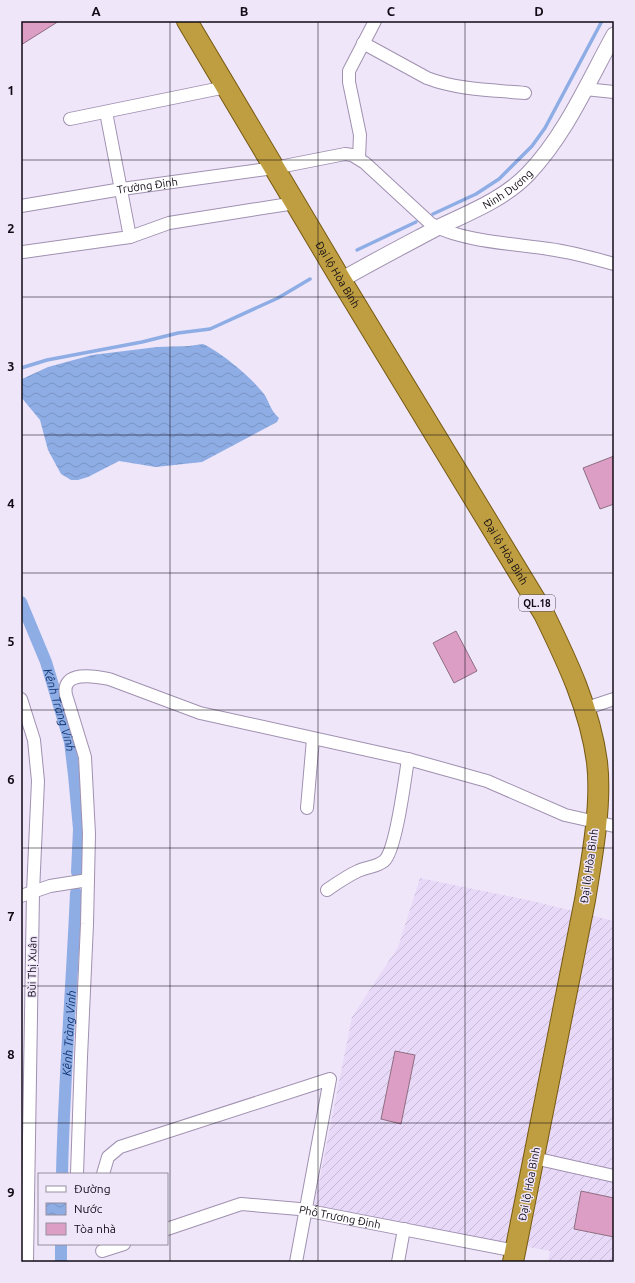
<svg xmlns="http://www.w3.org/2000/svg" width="635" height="1283" font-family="Ubuntu,sans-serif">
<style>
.industrial{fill:url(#industrial-furrows)}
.water{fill:url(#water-waves)}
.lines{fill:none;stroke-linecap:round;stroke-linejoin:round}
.stream{stroke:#8eade5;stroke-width:3.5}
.canal{stroke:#8eade5;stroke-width:12}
.building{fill:#dc9ec4;stroke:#8e6e81}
.minor-casing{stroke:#a091b0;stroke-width:14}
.tertiary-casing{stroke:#a091b0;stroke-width:17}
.trunk-casing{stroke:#775a12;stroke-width:22}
.minor{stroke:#fff;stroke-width:12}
.tertiary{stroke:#fff;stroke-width:15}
.trunk{stroke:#be9e40;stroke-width:20}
.grid{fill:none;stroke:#110b16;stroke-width:1;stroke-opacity:0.55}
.labels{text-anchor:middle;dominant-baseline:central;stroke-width:3;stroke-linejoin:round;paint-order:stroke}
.shield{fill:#efe6fa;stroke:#544d5a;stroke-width:1}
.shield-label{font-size:10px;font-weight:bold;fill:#110b16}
.street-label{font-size:11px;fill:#110b16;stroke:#efe6fa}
.water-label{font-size:12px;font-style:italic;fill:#133575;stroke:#efe6fa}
.neatline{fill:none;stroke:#110b16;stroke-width:1.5}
.grid-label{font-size:13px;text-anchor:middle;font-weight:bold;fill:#110b16}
</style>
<defs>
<pattern id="industrial-furrows" width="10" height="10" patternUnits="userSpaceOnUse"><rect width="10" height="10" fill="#e8d9f9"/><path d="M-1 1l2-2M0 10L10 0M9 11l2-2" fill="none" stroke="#c6b9d5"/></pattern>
<pattern id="water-waves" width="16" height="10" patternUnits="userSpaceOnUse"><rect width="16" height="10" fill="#8eade5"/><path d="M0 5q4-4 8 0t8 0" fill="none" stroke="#7994c4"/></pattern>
</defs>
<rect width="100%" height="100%" fill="#efe6fa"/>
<polygon class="industrial" points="420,878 532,901 614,921 614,1262 548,1262 550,1251 314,1207 352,1017 398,947"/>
<path class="water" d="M203,344C221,352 252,378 264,394C270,403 270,410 279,418L277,422L202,462L156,467L119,461L88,477L78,480H71L61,474L48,450L40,420L21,397L22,379L48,367L92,355L157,347L189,346Z"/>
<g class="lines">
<g class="stream">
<polyline points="433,214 476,194 499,179 532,146 545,128 602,21"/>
<polyline points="357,250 416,222"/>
<polyline points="21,368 47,360 142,342 178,333 210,329 278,298 310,279"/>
</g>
<g class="canal">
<path id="s1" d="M21,602L46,662L70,742L74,775L79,829L77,872"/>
<path id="s2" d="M62,1174C64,1080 72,986 76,893"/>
<polyline points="61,1262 61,1244"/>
</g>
</g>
<g class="building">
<polygon points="21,21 59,21 21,45"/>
<polygon points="614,456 614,504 600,509 583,468"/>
<polygon points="456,631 477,671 454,683 433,643"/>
<polygon points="395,1051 415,1055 401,1124 381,1119"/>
<polygon points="581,1191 614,1198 614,1237 574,1229"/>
</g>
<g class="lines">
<defs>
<g id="minor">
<path d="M363,43L427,78C458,90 493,90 525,93"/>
<polyline points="585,89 614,92"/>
<polyline points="106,112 130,237"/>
<polyline points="70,119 226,87"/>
<polyline points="359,158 360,135 349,82 349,71 375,21"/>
<path id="s3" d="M21,206L122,189L274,168L345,154L352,155L365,163L430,223C457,241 516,244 549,249C571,252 593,258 614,264"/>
<polyline points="23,252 130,237 169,223 295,203"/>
<polyline points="21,699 34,740 38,781 33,892 27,1262"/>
<polyline points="584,709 614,699"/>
<polyline points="307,808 313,739"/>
<path d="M327,890C337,883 347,876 358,871C366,867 377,867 384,861C396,851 405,778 408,759"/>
<polyline points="21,896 50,886 88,880"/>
<polyline points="534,1158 614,1176"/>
<path d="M77,1174L81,1057L87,924L89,834L85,757L66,695C61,670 95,676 109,679L200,713L408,759L487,781L565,815L614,826"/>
<polyline points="103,1174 108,1157 120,1147 330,1079 296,1262"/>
<path id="s4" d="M167,1229L241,1204L299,1209L516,1251"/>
<polyline points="102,1251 124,1244"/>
<polyline points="398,1262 404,1229"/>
</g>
<g id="tertiary">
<path id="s5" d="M341,280C372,262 405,245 437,228C468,213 503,200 528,174C566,134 588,82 614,35"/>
</g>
<g id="trunk">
<path id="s6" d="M187,21L341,280L544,614C567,661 590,709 597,762C602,804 592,858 585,900L513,1262"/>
</g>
</defs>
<use href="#minor" class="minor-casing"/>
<use href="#tertiary" class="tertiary-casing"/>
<use href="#trunk" class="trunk-casing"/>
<use href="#minor" class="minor"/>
<use href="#tertiary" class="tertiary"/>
<use href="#trunk" class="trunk"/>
</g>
<path class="grid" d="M170,21V1262M318,21V1262M465,21V1262M21,160H614M21,297H614M21,435H614M21,573H614M21,710H614M21,848H614M21,986H614M21,1123H614"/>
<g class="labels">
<rect class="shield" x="519" y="595" width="36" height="16" rx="3"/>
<g class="shield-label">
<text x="537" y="603">QL.18</text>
</g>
<g class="street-label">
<text stroke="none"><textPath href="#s3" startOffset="128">Trường Định</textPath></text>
<text stroke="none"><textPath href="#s5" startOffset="190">Ninh Dương</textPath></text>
<text stroke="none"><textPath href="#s6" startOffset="295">Đại lộ Hòa Bình</textPath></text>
<text stroke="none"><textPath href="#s6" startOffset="619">Đại lộ Hòa Bình</textPath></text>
<text transform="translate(589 866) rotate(-82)">Đại lộ Hòa Bình</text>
<text transform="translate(32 967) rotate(-89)">Bùi Thị Xuân</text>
<text transform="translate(529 1184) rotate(-79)">Đại lộ Hòa Bình</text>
<text stroke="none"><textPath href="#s4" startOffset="178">Phố Trương Định</textPath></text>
</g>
<g class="water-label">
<text stroke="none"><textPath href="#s1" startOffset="115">Kênh Tràng Vinh</textPath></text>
<text stroke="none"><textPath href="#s2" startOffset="141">Kênh Tràng Vinh</textPath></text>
</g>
</g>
<rect width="635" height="1283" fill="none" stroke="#efe6fa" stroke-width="44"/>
<rect x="38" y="1173" width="130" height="72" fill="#efe6fa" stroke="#968e9f"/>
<rect x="46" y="1186" width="20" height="6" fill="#ffffff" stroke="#968e9f"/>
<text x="74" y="1193" font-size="12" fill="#110b16">Đường</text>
<rect x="46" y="1203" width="20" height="12" fill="url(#water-waves)" stroke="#968e9f"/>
<text x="74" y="1213" font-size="12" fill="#110b16">Nước</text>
<rect x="46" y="1223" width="20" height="12" fill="#dc9ec4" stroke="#968e9f"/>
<text x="74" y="1233" font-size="12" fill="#110b16">Tòa nhà</text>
<rect x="22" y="22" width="591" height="1239" class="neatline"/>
<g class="grid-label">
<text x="96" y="16">A</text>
<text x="244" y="16">B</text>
<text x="391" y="16">C</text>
<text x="539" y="16">D</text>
<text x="11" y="95">1</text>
<text x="11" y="233">2</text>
<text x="11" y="371">3</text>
<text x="11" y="508">4</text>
<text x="11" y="646">5</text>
<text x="11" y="784">6</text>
<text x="11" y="921">7</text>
<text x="11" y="1059">8</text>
<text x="11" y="1197">9</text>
</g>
</svg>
